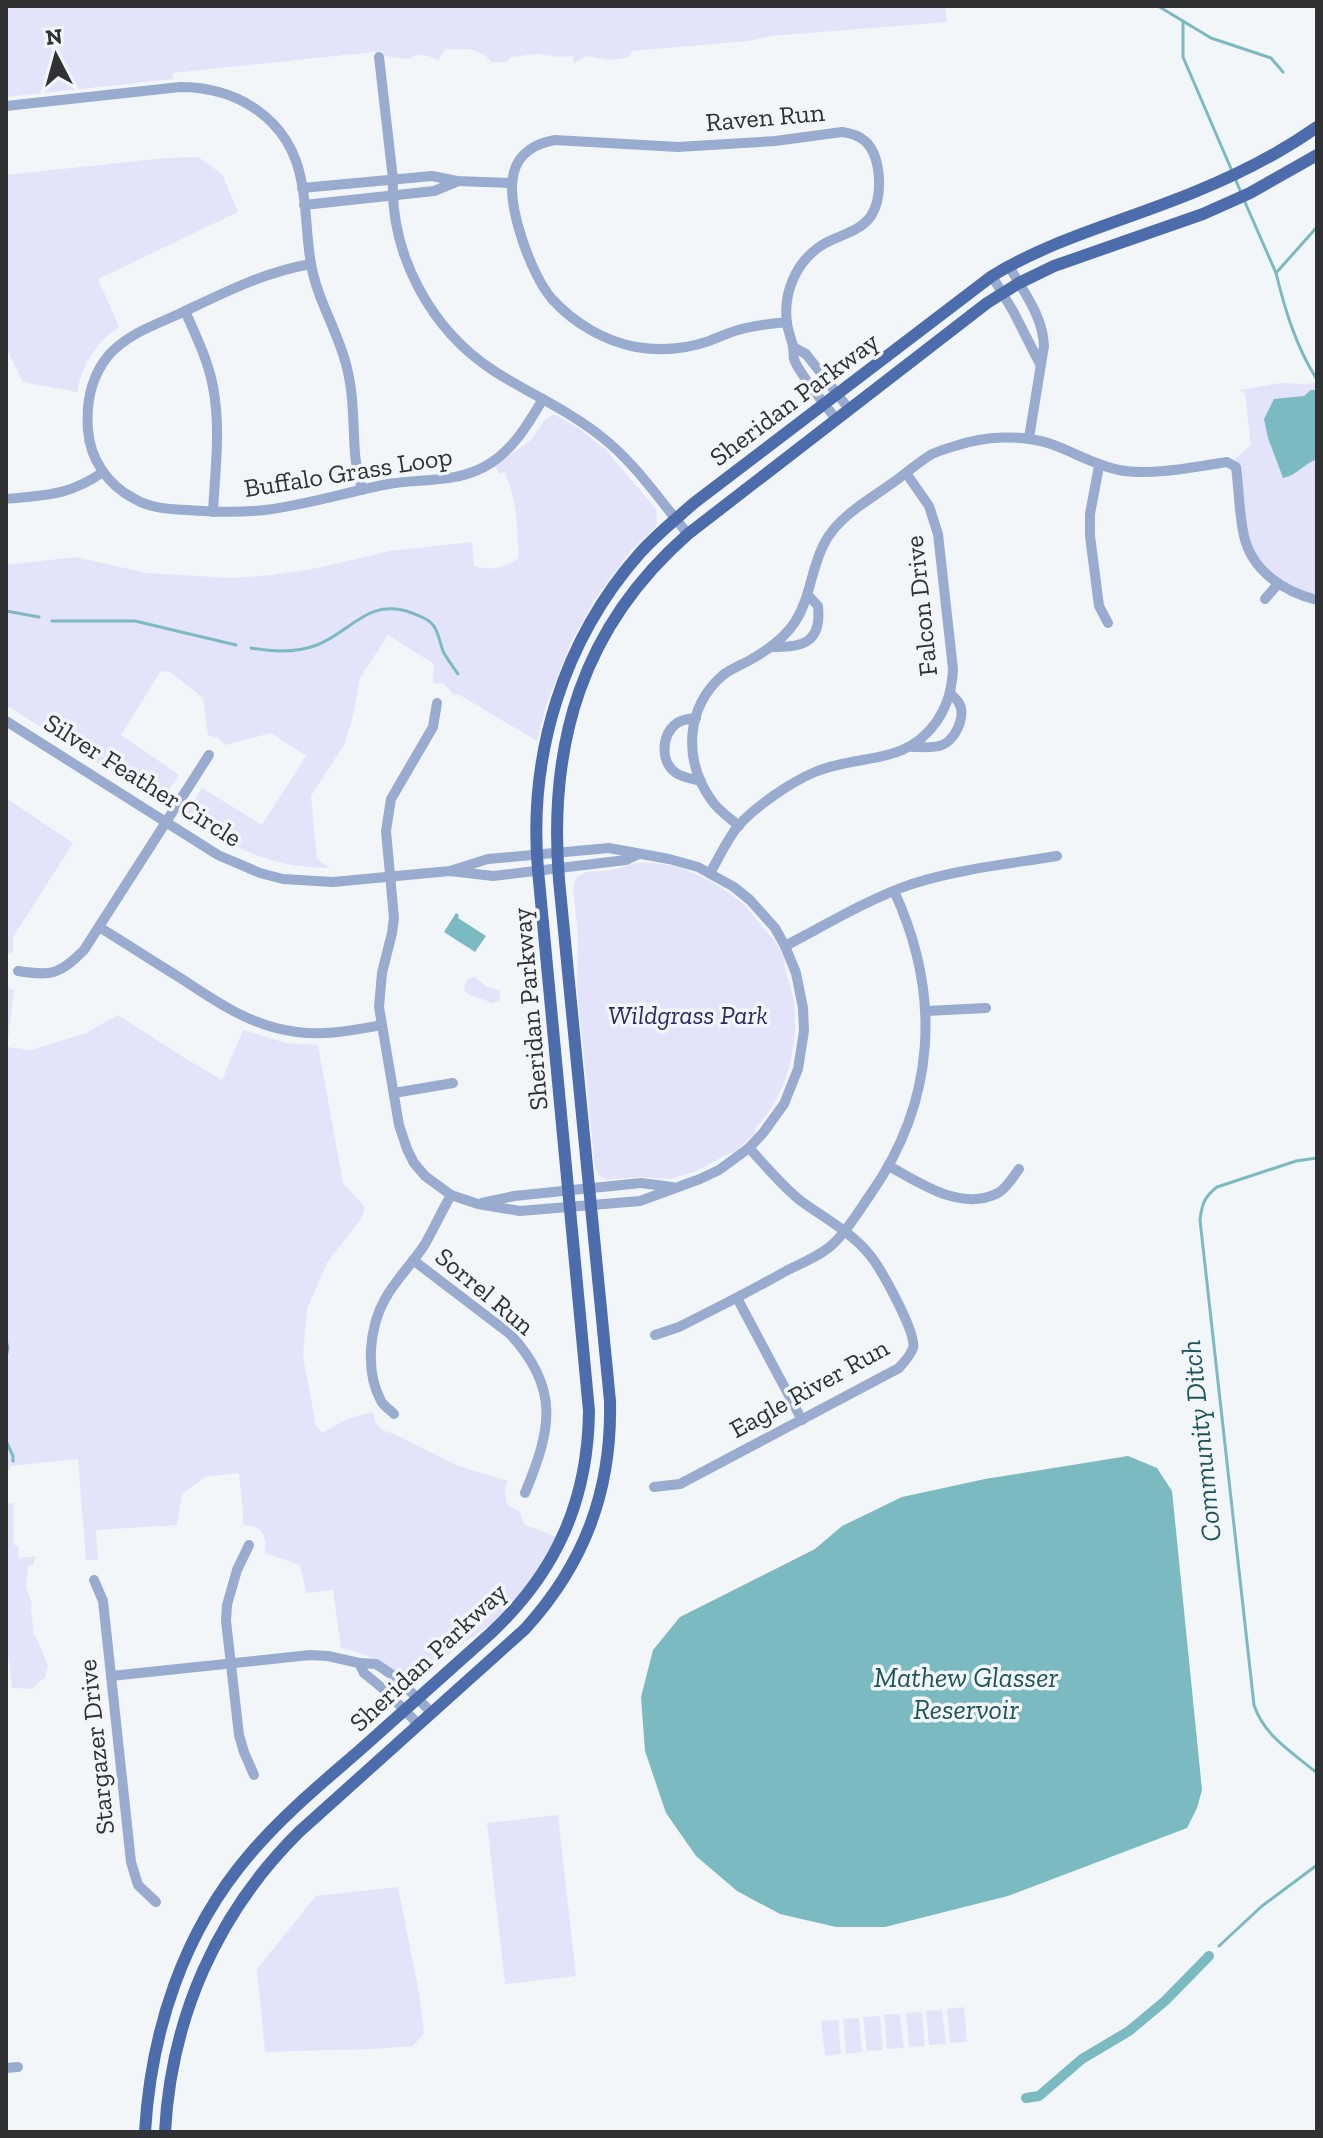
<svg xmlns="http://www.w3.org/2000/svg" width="1323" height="2138" font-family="'Zilla Slab',serif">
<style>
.green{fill:#e3e4f9}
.water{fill:#7cbac1}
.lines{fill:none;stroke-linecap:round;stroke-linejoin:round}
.stream{stroke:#7cbac1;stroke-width:3}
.canal{stroke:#7cbac1;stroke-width:10}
.minor{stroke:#99accf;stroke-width:10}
.major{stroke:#4d6cab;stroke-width:12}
.labels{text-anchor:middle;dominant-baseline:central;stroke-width:7;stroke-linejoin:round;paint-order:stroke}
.street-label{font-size:26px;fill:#2f3132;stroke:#f2f6f9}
.park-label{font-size:26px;font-style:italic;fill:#2e2a61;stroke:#f2f6f9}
.water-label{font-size:28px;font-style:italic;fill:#1f555a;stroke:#f2f6f9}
</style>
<rect width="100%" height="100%" fill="#f2f6f9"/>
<g class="green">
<path d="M6,6H945L947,22L772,36L748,41L632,51L629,57L610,60L586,56L574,63L573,56L559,57L537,54L511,57L507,62H491L485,55L470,49H446L443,52L438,61C430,55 417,52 409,59L384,56L383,51L173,73V79L6,97Z"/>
<path d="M198,157L222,174L238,212L98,279L119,327C95,343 83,364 77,392L23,382L6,348V175L165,158Z"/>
<polygon points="1317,382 1317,600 1291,592 1250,553 1230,464 1251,444 1245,394 1240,390 1280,383 1307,384"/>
<path d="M552,415H556L580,429L606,450L656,509L657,522L655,528L631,550L615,572L595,599L570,644L546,705L537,741L458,694L454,695L444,684L433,683L434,664L388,635L360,678L352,720L344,745L311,796L317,859L330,868C269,868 233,846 182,818L202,788L262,825L306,756L271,733L225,745L218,738L208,735L203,698L169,671L160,672L121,735L179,775L159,805L155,799L6,705V565L75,557L147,573L231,578L273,575L318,568L390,551L472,542L474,566C492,571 504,568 519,558C516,526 519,502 504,472L500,474L495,466L531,440L545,420Z"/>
<polygon points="6,798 73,843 13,937 13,952 6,954"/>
<path d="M635,863C673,859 714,879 742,903C751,912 758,922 766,931C773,938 779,946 783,956C787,965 783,958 785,968C787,980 793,991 794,1003C799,1048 786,1096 755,1129V1133L734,1153H730L694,1172L670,1179L638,1177L607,1180L600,1176L595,1168L577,987L578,935L573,888L577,877L586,872L612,870Z"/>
<path d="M475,977L487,987L499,990L501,995L499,1001L491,1003C481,996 453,997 469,978Z"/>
<path d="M6,987L14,990L7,1047L31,1050L86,1033L118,1015L180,1055L222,1080L243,1030L286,1043L318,1045L343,1183L365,1207L361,1219L328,1261L307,1309L303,1357L316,1425L320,1431L324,1432L347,1419L373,1412C374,1423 380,1432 392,1433L458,1466L508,1481L505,1488L506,1501L509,1506L520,1512L524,1524L556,1537C538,1567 520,1599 493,1622C481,1632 466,1640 453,1651C440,1662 426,1683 408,1680C386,1665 368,1653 341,1648L333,1590L306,1593L300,1565L265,1553C267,1536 262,1525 243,1525V1510L239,1473L205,1477L182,1494L177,1525L96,1530L98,1560H86L78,1459L11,1466L6,1474Z"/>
<path d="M14,1503C12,1517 15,1531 13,1544L18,1547L19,1558L36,1556L33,1565H28L26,1588L32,1603L31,1608L34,1635L37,1639L48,1666L45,1678L38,1682L33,1689L12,1688L6,1636V1504Z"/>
<polygon points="558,1815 576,1976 505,1984 487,1823"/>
<polygon points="398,1887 419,1993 424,2033 413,2046 373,2049 265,2052 257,1969 316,1896"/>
<polygon points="964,2007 967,2042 950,2043 947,2009"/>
<polygon points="942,2010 946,2044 929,2045 926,2011"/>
<polygon points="922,2012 925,2046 909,2047 906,2013"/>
<polygon points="900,2014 904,2048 887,2049 884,2015"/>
<polygon points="880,2016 883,2050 867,2051 863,2017"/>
<polygon points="859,2018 862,2052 846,2054 843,2019"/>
<polygon points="838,2020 841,2054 825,2056 821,2021"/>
</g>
<g class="water">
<path d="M1311,390H1317V459C1303,464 1298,475 1283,478L1268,438L1264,419L1274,399L1304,396Z"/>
<polygon points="456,913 459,915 458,918 486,936 475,952 444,932"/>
<polygon points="1128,1456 1157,1468 1172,1491 1202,1790 1197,1808 1187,1828 1008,1896 885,1927 836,1927 780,1914 737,1891 696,1856 666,1813 645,1751 641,1697 653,1650 680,1617 815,1549 842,1526 902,1497 985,1479"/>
</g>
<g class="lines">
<g class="stream">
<polyline points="1158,6 1211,38 1271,58 1283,72"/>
<polyline points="1183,21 1183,57 1232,171"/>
<polyline points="1235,178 1241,193"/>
<polyline points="1244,200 1276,273"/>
<path d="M1316,378C1296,346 1285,310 1276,273L1317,227"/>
<polyline points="6,611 39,617"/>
<polyline points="52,621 135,621 236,645"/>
<path d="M251,648C273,652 296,653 317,645C353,631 367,597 412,613C419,616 428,618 433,625C439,632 440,645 444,653C448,660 453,667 458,674"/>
<path d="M1317,1158L1296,1161L1217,1187C1204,1197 1202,1204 1200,1220L1254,1705C1264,1736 1293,1753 1317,1773"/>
<polyline points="6,1340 8,1348 6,1357"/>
<polyline points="6,1441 13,1456 13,1461"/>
<polyline points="1219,1946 1262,1906 1317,1865"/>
</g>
<polyline class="canal" points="1026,2098 1039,2096 1082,2059 1129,2031 1165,2001 1209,1956"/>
<g class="minor">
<path d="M379,57L393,179C390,255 431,330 494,371C530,394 570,411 603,438C636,464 661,502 688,534"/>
<path d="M6,106L180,87C238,87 289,119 301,179C307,207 306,236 311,264C317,300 339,333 347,368C354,396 353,425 355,454C356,466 359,478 362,490"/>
<polyline points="302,188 432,176 457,181 512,183"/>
<polyline points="304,205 434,191 456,182"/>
<path d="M311,264C264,272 223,293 181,313C155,325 127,334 108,356C91,377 86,404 88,430C90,459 108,485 133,498C149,508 167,509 186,510C212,512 238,513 265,510C305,505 344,493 383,485C417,478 452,484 484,467C512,452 527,426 543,399"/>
<path d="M1009,266C1023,291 1043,316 1044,346L1029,438"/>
<polyline points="992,276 1013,311 1040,364"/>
<path d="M185,311C196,336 208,360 213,387C221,428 215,471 213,512"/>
<path d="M787,322C770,324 753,325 738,330C728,333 719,337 709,341C686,349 660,351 636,347C604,341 574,323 552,299C531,275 505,203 514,172C519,153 536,143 555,140L678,147L775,141L842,132C850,133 858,135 865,141C882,157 883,197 871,216C858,234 836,235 819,247C795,264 783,294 787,323C788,331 791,338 793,346C794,350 793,355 794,359C797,371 827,407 836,419"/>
<polyline points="793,347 806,354 849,409"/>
<polyline points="1099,466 1090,514 1090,536 1099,606 1108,623"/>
<path d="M6,499C45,495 69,496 103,472"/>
<polyline points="1265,599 1278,584"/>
<path d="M771,647C802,648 822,643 818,606L808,595"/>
<polyline points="437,703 433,727 391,799 386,831 394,918 392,933 382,973 379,1007 399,1125 407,1149 414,1163 425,1176 451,1195 478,1204 520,1211 640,1201 700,1179 719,1170 749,1148 763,1133 784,1104 798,1069 804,1031 803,1008 796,973 785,946 775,928 750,900 734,887 698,867 669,859 609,848 488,859 450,871"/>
<path d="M696,718C689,719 683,719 677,723C661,735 660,762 676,773C683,778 693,779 701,781"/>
<polyline points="6,721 218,855 260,873 283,879 333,882 450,871 493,876 626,860 639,854"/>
<path d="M912,747C921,747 931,748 939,746C954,743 967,717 959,703C957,699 953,697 950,693"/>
<path d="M739,826C730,818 719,811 712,801C683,761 685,708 723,675C731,669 741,665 750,660C768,650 784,639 795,622C811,597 811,567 825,542C839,515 874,497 898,479C909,471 920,461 932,454C939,451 948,448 955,446C985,436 1021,434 1051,444C1074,452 1094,465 1119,470C1151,476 1194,467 1227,462L1236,467C1239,489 1239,514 1244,536C1252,571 1284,592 1317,600"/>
<path d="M710,873C719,858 727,839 739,825C756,806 791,782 815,772C860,753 905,767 937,721C948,704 952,689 953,669L938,534L929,506L906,473"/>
<path d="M99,927C127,944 154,962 182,979C218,1003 253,1027 297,1032C326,1036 354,1030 382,1025"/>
<path d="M785,946C826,925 868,899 912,884C959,869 1009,864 1057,856"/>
<path d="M18,971C52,976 59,975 84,950L209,755"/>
<polyline points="926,1011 986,1008"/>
<polyline points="394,1093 453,1083"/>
<path d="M889,1166C920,1183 961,1212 998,1193C1006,1189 1013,1177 1019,1169"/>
<polyline points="482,1203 514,1196 641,1183 672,1187"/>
<path d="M413,1260L510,1334C561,1389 551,1430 525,1493"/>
<polyline points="737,1298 802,1420"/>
<path d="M655,1335L679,1327C715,1309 751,1291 786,1271C802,1263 820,1256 833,1244C848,1230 858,1212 870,1195C936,1101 942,995 894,891"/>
<path d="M394,1414C390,1410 384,1406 381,1401C365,1371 369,1328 385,1299C396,1279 413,1263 425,1244C434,1228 442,1211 451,1195"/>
<path d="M654,1487L680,1484L899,1368C904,1362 911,1355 913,1348C917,1333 880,1267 869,1254C851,1232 824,1218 801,1201C782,1186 766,1166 749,1148"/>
<polyline points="249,1545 237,1570 227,1605 226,1621 239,1735 244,1752 254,1775"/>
<polyline points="94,1580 103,1601 131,1862 138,1885 156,1902"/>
<polyline points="359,1663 364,1673 387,1692 419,1725"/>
<polyline points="111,1676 310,1655 328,1656 359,1663 376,1664 397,1678 432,1713"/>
<polyline points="6,2068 18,2067"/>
</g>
<g class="major">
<path d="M145,2132C151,2031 183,1932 250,1854C283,1815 322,1783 360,1750C404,1711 447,1672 491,1633C556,1572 588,1501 589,1411L538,870C528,755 563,640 640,553C656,535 675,520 694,503L992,276C1056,237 1128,220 1197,191C1239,174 1280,153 1317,127"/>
<path d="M165,2132C171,2018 217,1913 299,1832L525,1629C585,1563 612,1490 610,1401L559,880C548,743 582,627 688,534L987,303L1019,283L1054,266L1203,214L1250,193L1317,155"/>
</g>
</g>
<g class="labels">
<g class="street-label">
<text transform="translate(765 117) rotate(-5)">Raven Run</text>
<text transform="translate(794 399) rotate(-37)">Sheridan Parkway</text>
<text transform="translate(348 472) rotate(-9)">Buffalo Grass Loop</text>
<text transform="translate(921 606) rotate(-96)">Falcon Drive</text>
<text transform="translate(143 780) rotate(32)">Silver Feather Circle</text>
<text transform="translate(530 1009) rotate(-95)">Sheridan Parkway</text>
<text transform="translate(485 1291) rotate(40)">Sorrel Run</text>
<text transform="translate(809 1388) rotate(-29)">Eagle River Run</text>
<text transform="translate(428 1657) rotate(-43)">Sheridan Parkway</text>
<text transform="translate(96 1747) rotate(-96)">Stargazer Drive</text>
</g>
<g class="park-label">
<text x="688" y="1015">Wildgrass Park</text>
</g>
<g class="water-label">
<text transform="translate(1201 1441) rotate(-96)">Community Ditch</text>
<text x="966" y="1677">Mathew Glasser<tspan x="966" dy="32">Reservoir</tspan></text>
</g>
</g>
<rect width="1323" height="2138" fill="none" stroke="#2f3132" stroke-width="16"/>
<g transform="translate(56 56) rotate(354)" stroke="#f2f6f9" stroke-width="6" paint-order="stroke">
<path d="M0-6L14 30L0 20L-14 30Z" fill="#2f3132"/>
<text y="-12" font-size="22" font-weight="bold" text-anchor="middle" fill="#2f3132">N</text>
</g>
</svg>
